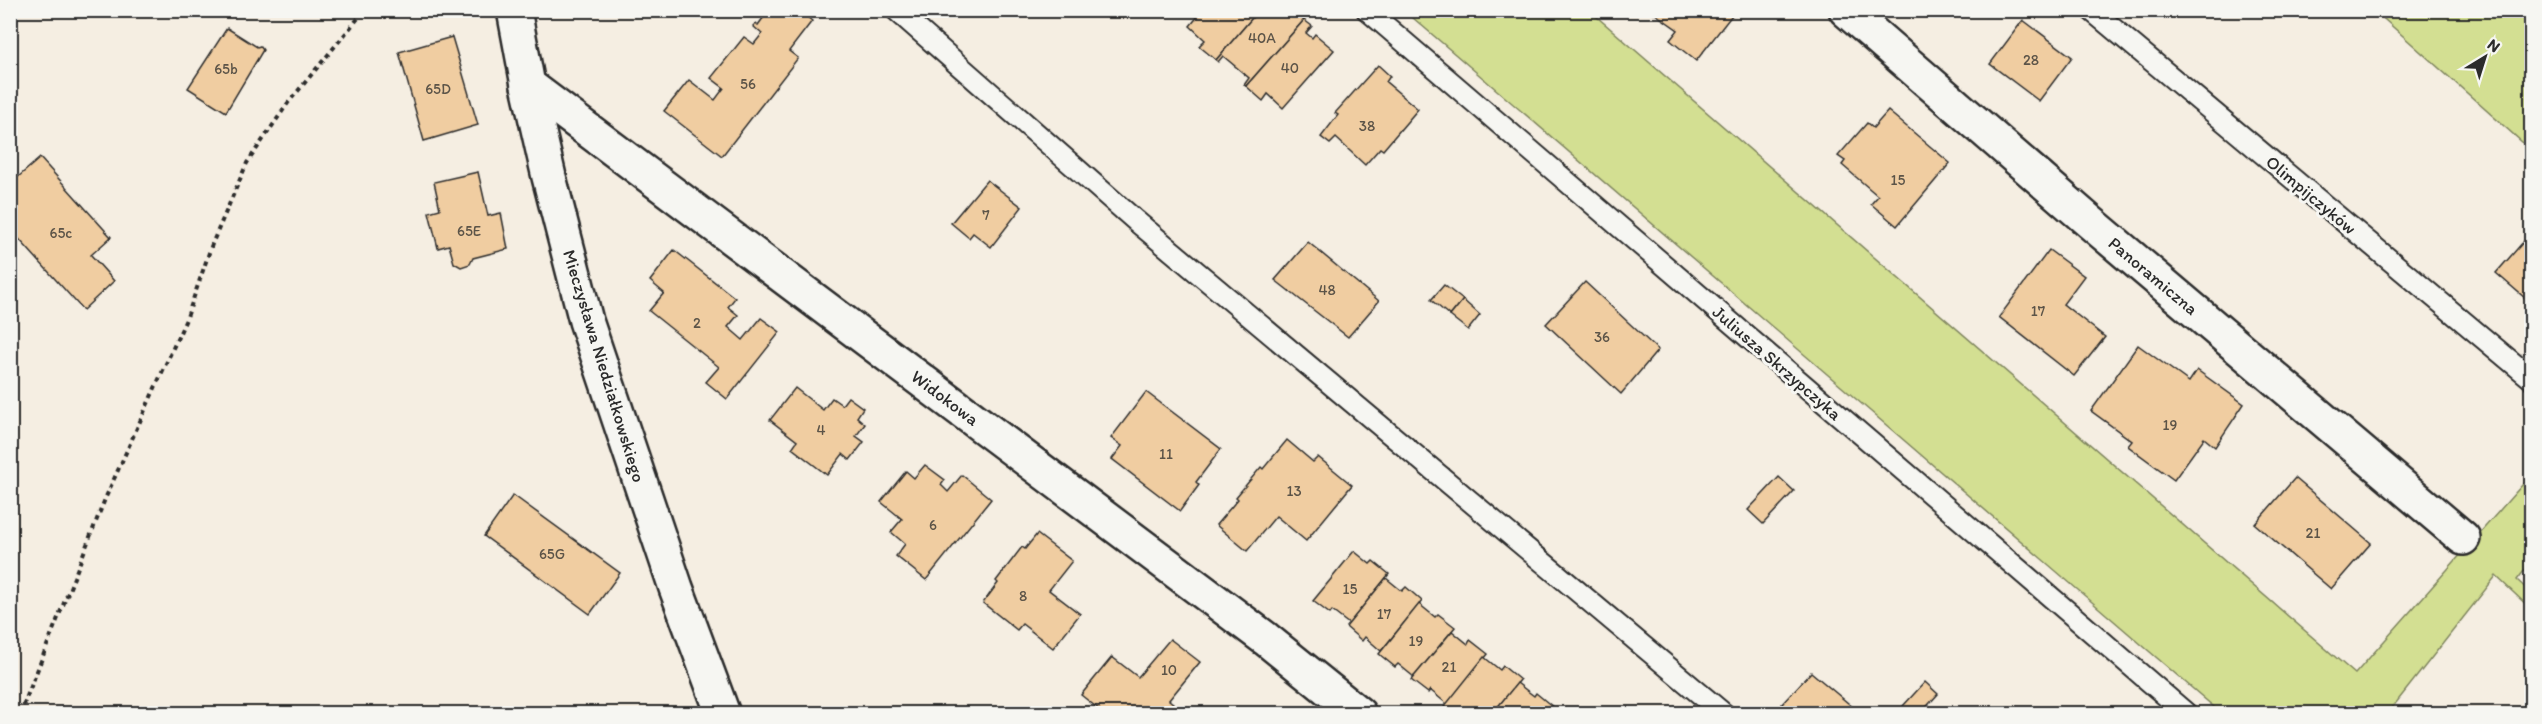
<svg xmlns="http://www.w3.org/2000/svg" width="2542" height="724" font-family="Itim,sans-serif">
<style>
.green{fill:#d3df92;stroke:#7f855e;stroke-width:1.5}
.building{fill:#f0cda1;stroke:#2b2b2b;stroke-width:1.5}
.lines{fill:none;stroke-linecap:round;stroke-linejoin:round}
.service-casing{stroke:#2b2b2b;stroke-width:24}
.minor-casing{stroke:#2b2b2b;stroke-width:38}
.path{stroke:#2b2b2b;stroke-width:4;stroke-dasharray:4.5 4.5;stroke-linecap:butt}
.service{stroke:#f6f6f2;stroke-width:20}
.minor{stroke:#f6f6f2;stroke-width:33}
.labels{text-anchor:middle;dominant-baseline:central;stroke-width:6;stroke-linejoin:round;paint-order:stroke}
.number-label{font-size:15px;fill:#5c5448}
.street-label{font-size:18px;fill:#2b2b2b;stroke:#f6f6f2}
</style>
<rect width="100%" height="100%" fill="#f5eee2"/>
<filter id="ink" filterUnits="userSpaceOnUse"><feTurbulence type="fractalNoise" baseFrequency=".0167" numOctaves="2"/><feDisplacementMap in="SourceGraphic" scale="12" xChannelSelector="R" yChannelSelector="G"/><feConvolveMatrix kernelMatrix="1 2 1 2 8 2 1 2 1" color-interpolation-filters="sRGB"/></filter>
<g filter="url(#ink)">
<g class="green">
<polygon points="1405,11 1590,11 2355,674 2531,475 2531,562 2517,580 2531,593 2531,609 2496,576 2388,713 2221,713"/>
<polygon points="2375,11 2531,11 2531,150"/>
</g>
<g class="building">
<polygon points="769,10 799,10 812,21 789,51 798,58 722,156 664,111 689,80 715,100 724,88 711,78 744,37 754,44 762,34 753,26 756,23 758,25"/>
<polygon points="1203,10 1259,10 1216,60 1199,46 1205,40 1190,26"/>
<polygon points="1259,10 1279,10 1282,13 1284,10 1293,10 1304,20 1246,86 1244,85 1249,78 1223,56 1218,62 1216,60"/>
<polygon points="1657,10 1736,10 1696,61 1670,40 1678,30 1654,13"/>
<polygon points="1304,20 1312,26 1306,33 1312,38 1315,34 1334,50 1283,108 1268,94 1263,101 1246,86"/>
<polygon points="2023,20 2072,57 2039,101 1990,64"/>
<polygon points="227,28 257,47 260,46 263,50 226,112 188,88"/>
<polygon points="452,37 478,125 424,141 399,52"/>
<polygon points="1378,65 1390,76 1386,82 1418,109 1383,150 1380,148 1365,165 1336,138 1330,144 1321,137 1338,115 1335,113"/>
<polygon points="1888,111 1950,163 1897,226 1871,204 1878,196 1842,165 1845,161 1838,156 1867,123 1873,128"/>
<polygon points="40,158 111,237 91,255 114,281 83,310 10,229 10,184"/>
<polygon points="478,172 488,216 501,213 508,249 473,258 470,264 461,267 454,263 449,245 438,248 429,212 440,209 434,182"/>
<polygon points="987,180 1022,207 991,247 973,233 969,238 951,223"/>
<polygon points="2532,232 2532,304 2496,273"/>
<polygon points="1308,242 1379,301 1348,337 1275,280"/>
<polygon points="674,250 735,298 728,307 738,315 728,327 743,340 761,318 780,332 727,399 706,382 719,367 649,311 664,293 650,281"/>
<polygon points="2049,250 2084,276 2063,304 2105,337 2074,376 1999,317"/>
<polygon points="1585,282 1658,350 1621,394 1546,324"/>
<polygon points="1444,285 1463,300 1450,316 1431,300"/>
<polygon points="1463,300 1480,315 1468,330 1450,316"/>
<polygon points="2138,345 2189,382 2197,370 2244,404 2215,447 2204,438 2174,480 2128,446 2132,441 2091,411"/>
<polygon points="795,388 823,410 832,398 842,405 848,397 863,408 857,417 865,424 856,436 864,442 850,460 843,454 827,475 792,448 797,441 770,420"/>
<polygon points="1146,392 1221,449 1196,482 1199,485 1180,511 1112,459 1122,446 1111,438"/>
<polygon points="1287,440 1313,462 1318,457 1352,485 1306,541 1276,516 1247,551 1216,525 1238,499 1236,497 1261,467 1263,469"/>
<polygon points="925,465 945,480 941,485 948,492 962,475 991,499 926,580 896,556 905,544 891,532 902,519 881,502 906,471 914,478"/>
<polygon points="1779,477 1794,491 1763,524 1748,510"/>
<polygon points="2295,478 2371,543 2331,589 2255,524"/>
<polygon points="513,495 620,573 590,614 484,536"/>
<polygon points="1037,534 1072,561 1049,590 1080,614 1053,648 1022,624 1017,630 983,603 998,583 996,581 1022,547 1025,549"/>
<polygon points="1354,551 1370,564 1373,561 1389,574 1349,624 1332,611 1330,614 1313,601"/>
<polygon points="1386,578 1402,591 1406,587 1422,601 1381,651 1365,637 1362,641 1346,627"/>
<polygon points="1419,604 1435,617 1438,614 1455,627 1414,677 1398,664 1395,667 1379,654"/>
<polygon points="1452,631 1468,644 1470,640 1488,654 1447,704 1430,690 1428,693 1411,680"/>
<polygon points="1170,639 1200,662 1169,700 1174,704 1167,714 1105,714 1081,695 1112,657 1138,677"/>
<polygon points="1484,657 1500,670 1503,666 1520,680 1492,714 1453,714 1444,707"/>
<polygon points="1811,672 1861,714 1794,714 1782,704"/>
<polygon points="1925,682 1938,694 1920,714 1911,714 1903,706"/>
<polygon points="1517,683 1534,696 1536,693 1553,707 1547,714 1492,714"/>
</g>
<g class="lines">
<defs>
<g id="service">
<polyline points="896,10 1136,221 1724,714"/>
<polyline points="1367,10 2187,714"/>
<polyline points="2091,10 2532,379"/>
</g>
<g id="minor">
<polyline points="514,10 528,85 549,177 586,321 676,588 723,714"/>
<polyline points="1846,10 2090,222 2463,538"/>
<polyline points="528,85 1266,639 1359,714"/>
</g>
</defs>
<use href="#service" class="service-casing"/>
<use href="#minor" class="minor-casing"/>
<polyline class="path" points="20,714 105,499 187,317 212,244 247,163 288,103 365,10"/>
<use href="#service" class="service"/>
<use href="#minor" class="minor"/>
</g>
</g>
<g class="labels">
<g class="number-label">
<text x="1262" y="38">40A</text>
<text x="2031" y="60">28</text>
<text x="1290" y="68">40</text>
<text x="226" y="69">65b</text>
<text x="748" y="84">56</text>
<text x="438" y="89">65D</text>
<text x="1367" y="126">38</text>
<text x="1898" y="180">15</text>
<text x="986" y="215">7</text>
<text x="469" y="231">65E</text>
<text x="61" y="233">65c</text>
<text x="1327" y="290">48</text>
<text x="2038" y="311">17</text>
<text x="697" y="323">2</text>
<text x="1602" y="337">36</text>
<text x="2170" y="425">19</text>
<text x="821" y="430">4</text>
<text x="1166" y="454">11</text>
<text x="1294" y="491">13</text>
<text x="933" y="525">6</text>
<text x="2313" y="533">21</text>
<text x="552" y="554">65G</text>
<text x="1350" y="589">15</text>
<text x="1023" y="596">8</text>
<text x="1384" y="614">17</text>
<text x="1416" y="641">19</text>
<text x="1449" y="667">21</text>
<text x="1169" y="670">10</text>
</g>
<g class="street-label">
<text transform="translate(2311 195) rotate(40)">Olimpijczyków</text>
<text transform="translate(2153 276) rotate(40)">Panoramiczna</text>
<text transform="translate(1777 363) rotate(41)">Juliusza Skrzypczyka</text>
<text transform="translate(604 366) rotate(73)">Mieczysława Niedziałkowskiego</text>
<text transform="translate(945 398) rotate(37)">Widokowa</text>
</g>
</g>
<rect width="2542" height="724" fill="none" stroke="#f6f6f2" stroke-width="36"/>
<rect x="18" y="18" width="2506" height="688" fill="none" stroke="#2b2b2b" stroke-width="2" filter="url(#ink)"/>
<g transform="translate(2485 57) rotate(38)" stroke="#f6f6f2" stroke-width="4.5" paint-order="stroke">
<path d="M0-4.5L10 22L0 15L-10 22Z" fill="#2b2b2b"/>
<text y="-9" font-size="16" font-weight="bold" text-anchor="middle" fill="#2b2b2b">N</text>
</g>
</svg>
